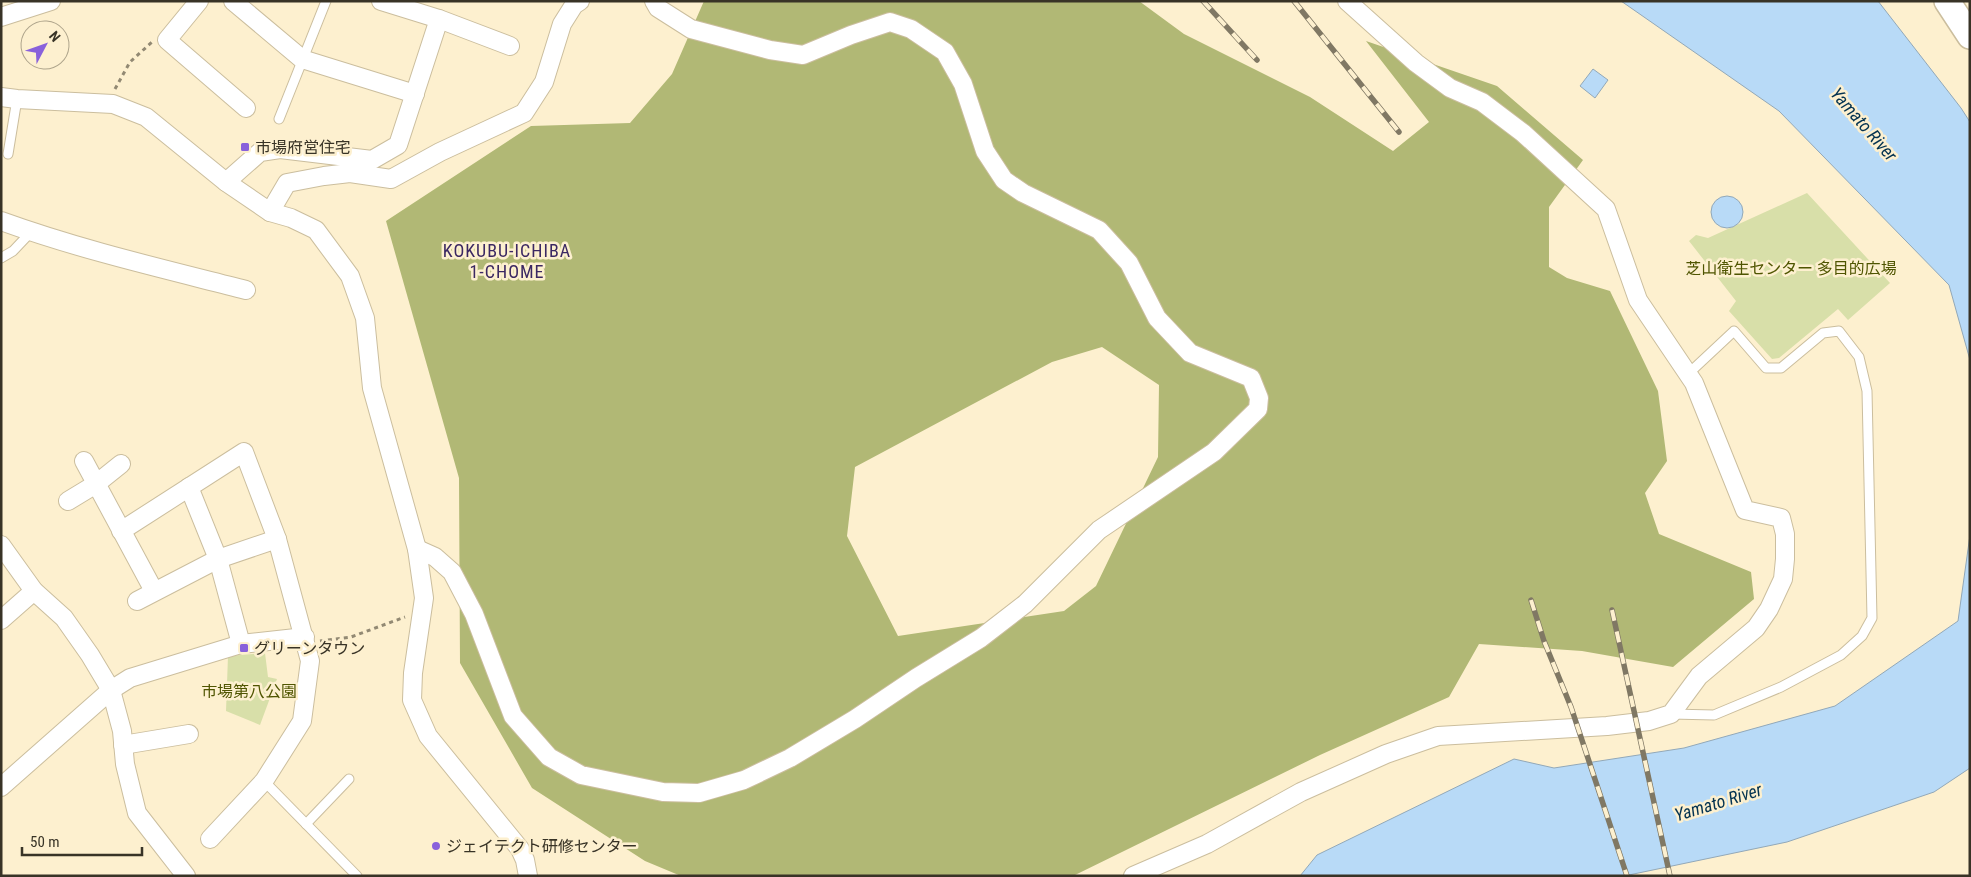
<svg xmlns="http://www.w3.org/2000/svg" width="1971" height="877" font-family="'Roboto Condensed','Noto Sans JP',sans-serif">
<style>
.green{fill:#d8dfa9}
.forest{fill:#b1b875;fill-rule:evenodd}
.water{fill:#b8daf7;stroke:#92a8b8}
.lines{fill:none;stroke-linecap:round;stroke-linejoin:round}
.lane-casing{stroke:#cbbe9e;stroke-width:11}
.street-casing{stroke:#cbbe9e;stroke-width:20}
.secondary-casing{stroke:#cbbe9e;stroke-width:28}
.path{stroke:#928973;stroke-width:3;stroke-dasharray:4 4;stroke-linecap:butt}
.lane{stroke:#fff;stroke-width:9}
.street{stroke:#fff;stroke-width:18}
.secondary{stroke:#fff;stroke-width:25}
.rail-casing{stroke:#807864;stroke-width:5.5}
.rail{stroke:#fdf0cf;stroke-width:4;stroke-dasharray:11;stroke-linecap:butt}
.poi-dot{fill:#8961db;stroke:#fdf0cf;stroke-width:2}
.labels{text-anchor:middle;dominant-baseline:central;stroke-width:5;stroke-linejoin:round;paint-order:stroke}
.poi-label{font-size:16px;fill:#383326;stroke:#fdf0cf;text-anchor:start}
.park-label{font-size:16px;fill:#4f5501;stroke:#fdf0cf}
.water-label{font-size:18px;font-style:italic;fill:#043351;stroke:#fdf0cf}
.neighbourhood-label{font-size:18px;letter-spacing:1px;fill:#3b2862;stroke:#fdf0cf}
</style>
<rect width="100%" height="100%" fill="#fdf0cf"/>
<g class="green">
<polygon points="1807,193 1890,283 1848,320 1838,309 1779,358 1772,359 1729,311 1736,301 1689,241 1696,235 1708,238"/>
<polygon points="265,653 268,677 277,679 260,725 226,711 228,656"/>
</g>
<path class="forest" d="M704,1H1139L1184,34L1310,97L1393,151L1429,122L1366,41L1497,86L1583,160L1549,207V267L1567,278L1610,291L1658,391L1667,461L1645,493L1659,534L1751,572L1754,599L1673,667L1582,651L1479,644L1449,697L1320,755L1073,876H681L645,861L532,788L460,663L459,478L386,221L531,126L630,123L672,74ZM1102,347L1159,385L1158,457L1096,586L1064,611L898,636L847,536L855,467L1052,362Z"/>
<g class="water">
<polygon points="1621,1 1878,1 1961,108 1970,122 1970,360 1949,285 1779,111"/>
<polygon points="1593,69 1608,80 1595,98 1580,86"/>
<circle cx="1727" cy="212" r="16"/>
<polygon points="1970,535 1970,768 1934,792 1787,842 1624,876 1300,876 1317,855 1514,759 1554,768 1684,748 1835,706 1958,621"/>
</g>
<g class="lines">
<defs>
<g id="lane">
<polyline points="279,119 326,1"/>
<polyline points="8,154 17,99"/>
<polyline points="1,258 13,251 31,232"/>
<polyline points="1671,714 1714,715 1781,687 1841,655 1862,636 1872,618 1867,391 1859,357 1839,331 1823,333 1781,368 1766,368 1734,331 1688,374"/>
<polyline points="264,781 357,876"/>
<polyline points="306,824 349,779"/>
</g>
<g id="street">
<polyline points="199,1 167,40 246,108"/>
<polyline points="233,1 302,59 415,94"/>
<polyline points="381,1 439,19 510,46"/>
<polyline points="1,17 51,1"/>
<polyline points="1,97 17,99 113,104 146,117 226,182 270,212 291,218 316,230 350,276 365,318 372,388 417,549 424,598 413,673 412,700 428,736 520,849 525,860 528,876"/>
<polyline points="226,182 260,152 280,149 372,160 398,145 439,19"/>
<polyline points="270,212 287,183 324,176 350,173 391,179 440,152 524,113 544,82 562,24 574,5 580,1"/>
<path d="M1,221C81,250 164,269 246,290"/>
<polyline points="84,461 154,591"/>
<polyline points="189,487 218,559 241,644"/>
<polyline points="68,501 96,484 121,464"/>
<polyline points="121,531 244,452 277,539 310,661 302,721 264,781 210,839"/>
<polyline points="1,545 34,591 64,618 90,655 111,690 122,731 125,764 137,813 186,876"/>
<polyline points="417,549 435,557 452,572 474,614 513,716 549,757 581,775 663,792 699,793 744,780 790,758 855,719 916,678 981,638 1025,604 1099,530 1214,452 1258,409 1259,398 1251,378 1190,353 1157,318 1129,263 1099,230 1023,193 1004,180 985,151 963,84 945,52 911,29 890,22 851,35 803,55 770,50 691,29 658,8 654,1"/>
<polyline points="137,601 218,559 277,539"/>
<polyline points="1,620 34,591"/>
<polyline points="123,745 189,734"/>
<polyline points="1,787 111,690 130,678 241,644 305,637"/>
<polyline points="1133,876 1207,844 1301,792 1386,754 1438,736 1607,726 1649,721 1671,714 1699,676 1756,628 1769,609 1783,579 1785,559 1785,534 1781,518 1745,510 1694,383 1638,300 1606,209 1523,133 1482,102 1450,88 1416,63 1347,1"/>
</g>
<polyline id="secondary" points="1947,1 1970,36"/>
</defs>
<use href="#lane" class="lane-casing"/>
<use href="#street" class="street-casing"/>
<use href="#secondary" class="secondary-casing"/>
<g class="path">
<polyline points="115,89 130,62 152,42"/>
<polyline points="320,641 351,637 405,617"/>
</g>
<use href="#lane" class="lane"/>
<use href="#street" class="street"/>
<use href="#secondary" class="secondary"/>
<defs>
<g id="rail">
<polyline points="1203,1 1257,60"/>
<polyline points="1294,1 1399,132"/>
<polyline points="1531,600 1544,641 1571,707 1627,876"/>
<polyline points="1612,610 1670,876"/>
</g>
</defs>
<use href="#rail" class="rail-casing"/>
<use href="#rail" class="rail"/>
</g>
<g class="poi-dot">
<rect x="240" y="142" width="10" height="10" rx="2.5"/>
<rect x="239" y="643" width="10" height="10" rx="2.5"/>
<circle cx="436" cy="846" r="5"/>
</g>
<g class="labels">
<g class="poi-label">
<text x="255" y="147">市場府営住宅</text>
<text x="254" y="648">グリーンタウン</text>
<text x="446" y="846">ジェイテクト研修センター</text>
</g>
<g class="park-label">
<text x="1791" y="268">芝山衛生センター 多目的広場</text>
<text x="249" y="691">市場第八公園</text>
</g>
<g class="water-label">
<text transform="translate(1864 124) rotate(49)">Yamato River</text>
<text transform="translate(1718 802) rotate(-17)">Yamato River</text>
</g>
<g class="neighbourhood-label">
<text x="507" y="250">KOKUBU-ICHIBA<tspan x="507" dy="21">1-CHOME</tspan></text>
</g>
</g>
<rect width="1971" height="877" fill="none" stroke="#383326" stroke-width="5"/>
<g transform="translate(45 45) rotate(49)"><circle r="24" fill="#fdf0cf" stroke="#aea48b"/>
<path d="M0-4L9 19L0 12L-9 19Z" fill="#8961db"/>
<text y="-8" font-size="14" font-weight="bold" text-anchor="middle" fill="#383326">N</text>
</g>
<path d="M22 847v8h120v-8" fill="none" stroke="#383326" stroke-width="2.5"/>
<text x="30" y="847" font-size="15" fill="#383326" stroke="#fdf0cf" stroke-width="4" paint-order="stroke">50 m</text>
</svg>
